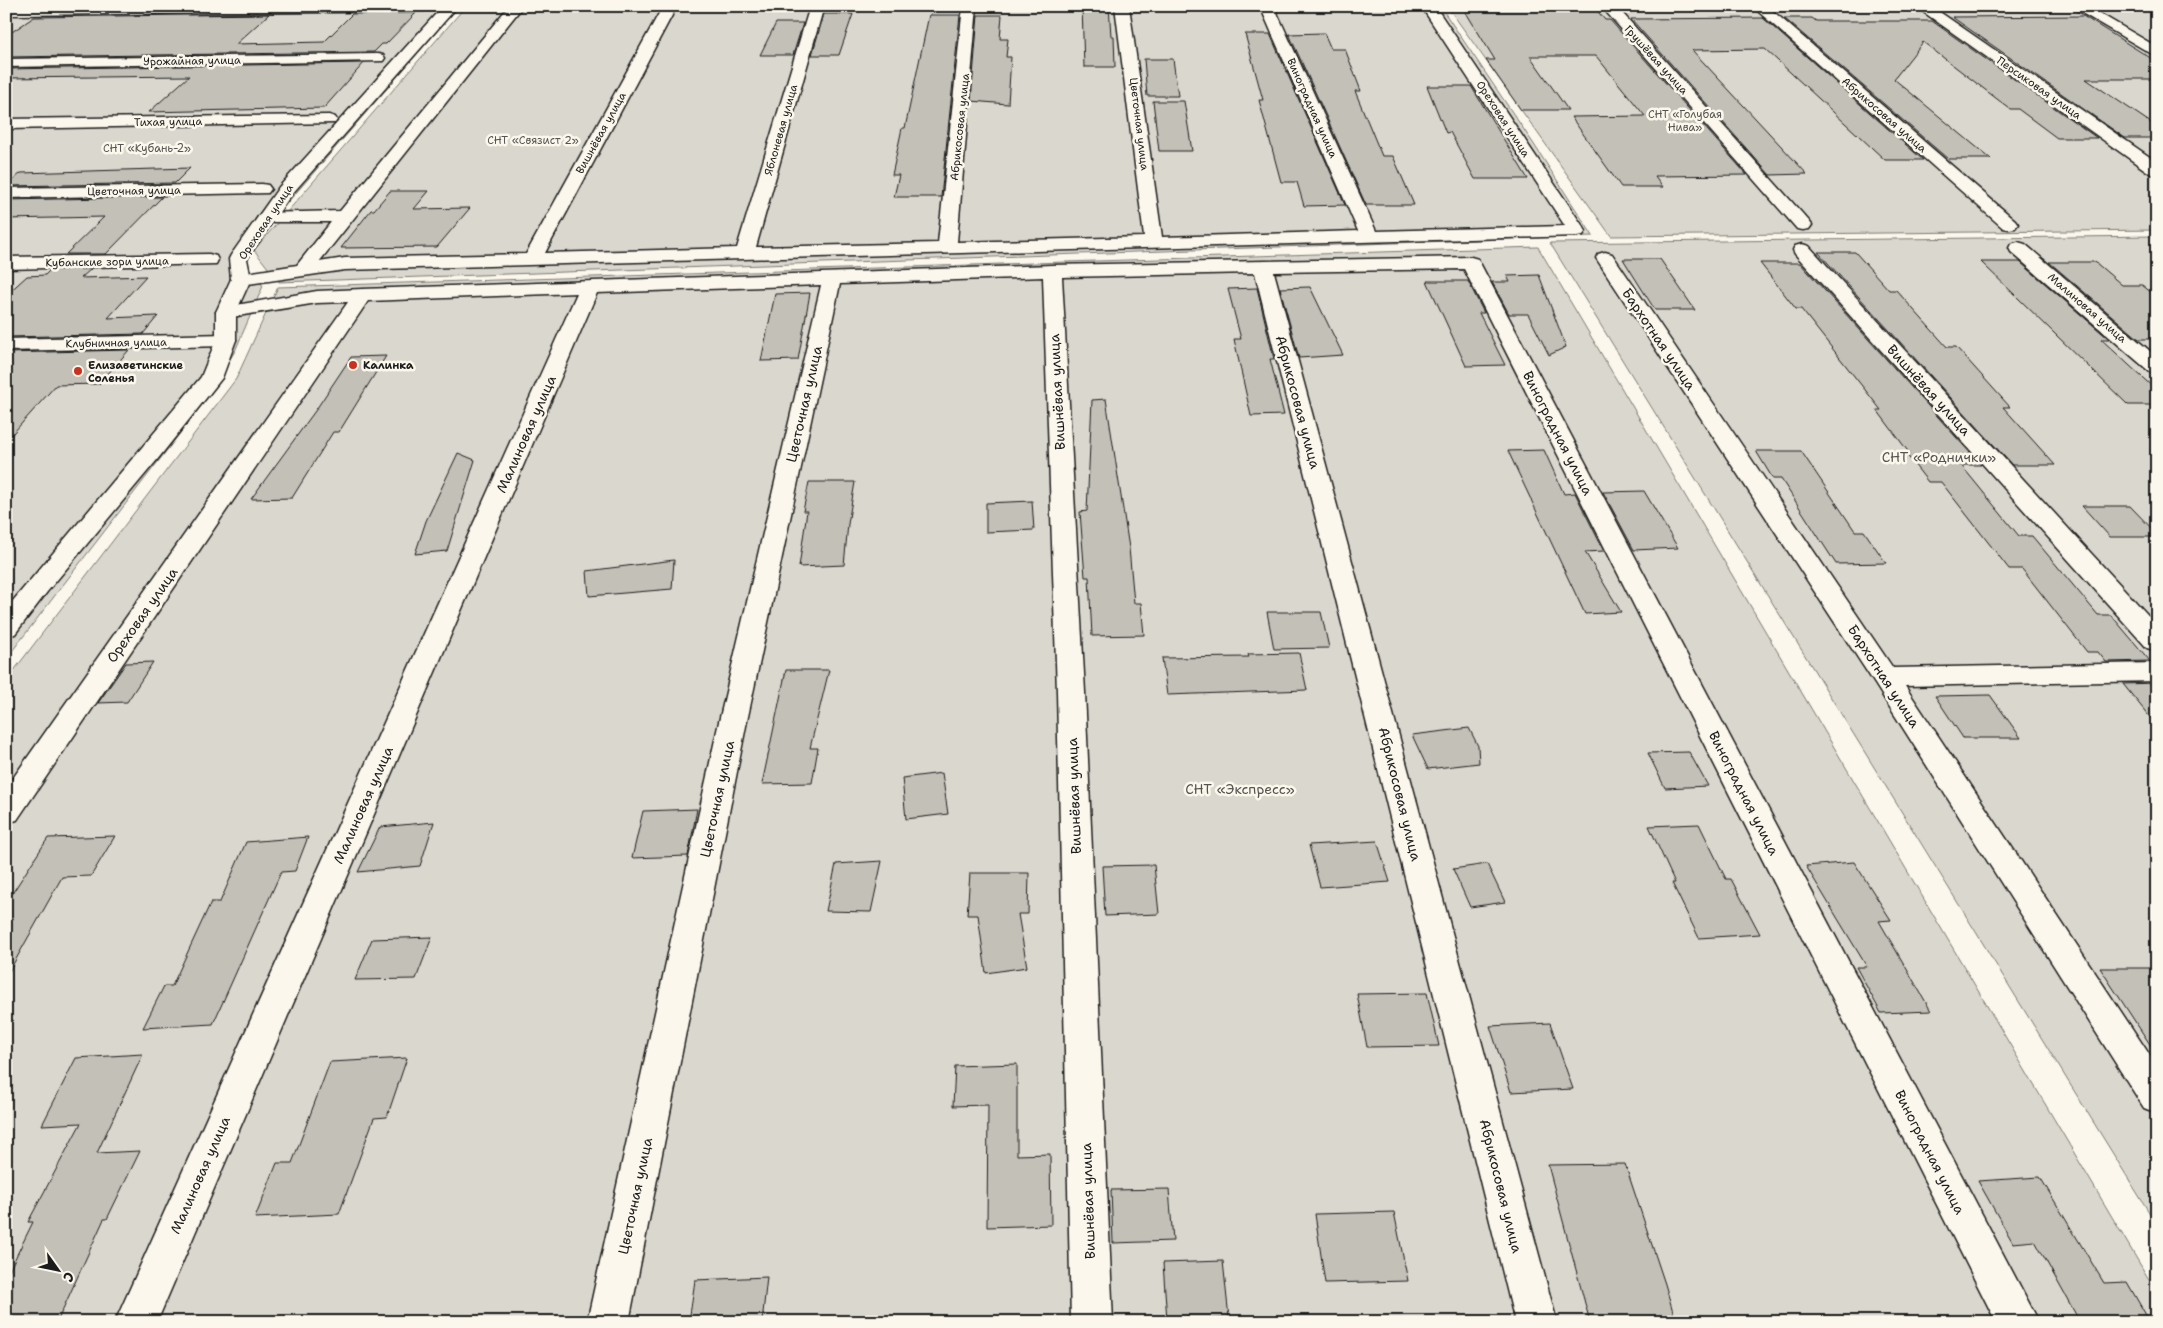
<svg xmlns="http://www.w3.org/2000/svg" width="2163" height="1328" font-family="'Shantell Sans',sans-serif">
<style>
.green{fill:#dad7ce;stroke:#7b7a75}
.building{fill:#c3c0b8;stroke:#1c1c1c}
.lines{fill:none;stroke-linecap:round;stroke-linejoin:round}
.minor-casing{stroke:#1c1c1c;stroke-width:3}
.tertiary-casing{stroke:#1c1c1c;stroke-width:3}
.minor{fill:#fbf7ec;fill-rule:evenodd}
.tertiary{fill:#fbf7ec;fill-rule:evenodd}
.poi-dot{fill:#c8321e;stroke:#fbf7ec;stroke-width:2}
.labels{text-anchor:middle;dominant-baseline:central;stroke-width:5;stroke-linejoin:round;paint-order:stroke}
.far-street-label{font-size:11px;fill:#1c1c1c;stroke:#fbf7ec}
.far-park-label{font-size:11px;fill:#555451;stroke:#fbf7ec}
.far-poi-label{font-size:11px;font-weight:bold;fill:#1c1c1c;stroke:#fbf7ec;text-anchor:start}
.street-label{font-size:14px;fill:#1c1c1c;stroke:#fbf7ec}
.park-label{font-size:14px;fill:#555451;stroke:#fbf7ec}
</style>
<rect width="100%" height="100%" fill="#fbf7ec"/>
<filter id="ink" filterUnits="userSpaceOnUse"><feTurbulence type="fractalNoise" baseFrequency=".02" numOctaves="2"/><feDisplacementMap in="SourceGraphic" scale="10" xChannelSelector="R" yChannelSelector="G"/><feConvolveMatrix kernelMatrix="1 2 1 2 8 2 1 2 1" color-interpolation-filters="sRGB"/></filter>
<g filter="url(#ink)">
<g class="green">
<polygon points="6,6 459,6 240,257 263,286 235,351 201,406 6,659"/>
<polygon points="466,6 1440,6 1533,143 1593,236 279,282 254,250"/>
<polygon points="1447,6 2157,6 2157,230 1611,236"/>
<polygon points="2157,236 2157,1225 1550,243"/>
<polygon points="1538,247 2157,1293 2157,1322 6,1322 6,681 236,379 278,287"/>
</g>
<g class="building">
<polygon points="1082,6 1109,6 1111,36 1114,36 1115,67 1084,67"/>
<polygon points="1462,6 1593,6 1605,20 1610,20 1747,175 1655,176 1663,187 1621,187 1571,117 1645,116 1596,56 1530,56 1568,110 1521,110 1486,60 1495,60"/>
<polygon points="416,13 386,44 382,44 374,52 6,57 6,36 34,17 269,14 236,44 324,42 352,14"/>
<polygon points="824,14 853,14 839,55 812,55"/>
<polygon points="929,15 960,15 941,197 894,197 899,175 892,175 902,128 905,128"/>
<polygon points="978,15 1002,15 1000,39 1008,39 1006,57 1011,57 1008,104 971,101"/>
<polygon points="2083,16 2157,62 2157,79 2086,79 2157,127 2157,138 2125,138 1952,17"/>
<polygon points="1763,18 1923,160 1885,160 1765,49 1692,50 1807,174 1770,175 1631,19"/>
<polygon points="1784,18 1812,18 1816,21 1932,21 2097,138 2057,138 2018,109 2010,109 1923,42 1894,79 1991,159 1948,159"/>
<polygon points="776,23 803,23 793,55 760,55"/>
<polygon points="1324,33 1331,49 1345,49 1361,91 1355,91 1382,156 1393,156 1414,205 1366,205 1289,34"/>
<polygon points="1245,34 1270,34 1345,205 1304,206 1297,182 1281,182 1259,100 1263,100"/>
<polygon points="1144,59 1173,59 1178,96 1147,96"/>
<polygon points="364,63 324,108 149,112 189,76 6,78 6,69"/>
<polygon points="1427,86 1471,86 1528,179 1475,179 1450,132 1446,133"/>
<polygon points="1153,101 1184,101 1192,151 1159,151"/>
<polygon points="190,168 175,183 6,186 21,173"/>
<polygon points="390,191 429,191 414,209 470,208 437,247 341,248 371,210 374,210"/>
<polygon points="162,197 106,254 66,254 104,217 6,219 6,200"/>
<polygon points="1818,252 1855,252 1889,290 1896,290 1947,347 1956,347 2010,407 2003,407 2055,465 2012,465"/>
<polygon points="1623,259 1660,259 1695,310 1655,310"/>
<polygon points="1981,262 2020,262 2109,339 2101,339 2157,391 2157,405 2128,405"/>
<polygon points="2049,262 2095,262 2122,285 2142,285 2157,297 2157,339 2139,339"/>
<polygon points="1760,263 1800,263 1981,465 1961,465 2019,536 2032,536 2098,615 2111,615 2150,661 2106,662 2098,652 2087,652 2022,569 2009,569 1941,482 1928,482 1906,454 1910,454 1877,410 1881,410 1801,309 1796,309"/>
<polygon points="91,269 81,278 146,276 108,318 158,316 143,334 6,337 6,295 27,276 45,275 50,270"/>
<polygon points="1539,275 1566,347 1549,355 1528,314 1509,314 1492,282 1510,282 1507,276"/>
<polygon points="1427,281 1468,281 1484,313 1479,313 1505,365 1466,366"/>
<polygon points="1310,287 1343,355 1299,358 1280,288"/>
<polygon points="1257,288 1274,359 1270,359 1284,415 1251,416 1234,339 1241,339 1228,289"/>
<polygon points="810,293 798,360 761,361 775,294"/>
<polygon points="129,350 99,384 56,385 6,441 6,353"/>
<polygon points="386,356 339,432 333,432 292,498 251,499 315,411 351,357"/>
<polygon points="1106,399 1129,548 1134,603 1141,603 1144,635 1092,636 1089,577 1085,577 1080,512 1087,511 1092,400"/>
<polygon points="1544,450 1564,494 1575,493 1604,551 1585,552 1621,612 1585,614 1508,451"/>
<polygon points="1756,451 1801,451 1855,531 1864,531 1886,563 1836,564 1781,479 1773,479"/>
<polygon points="458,453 475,460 447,551 415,554 426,521"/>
<polygon points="809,482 855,482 848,524 844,565 799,567 807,511 803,511"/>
<polygon points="1644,491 1678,548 1634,550 1603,492"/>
<polygon points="1032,501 1034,530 986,532 986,503"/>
<polygon points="2082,506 2130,506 2157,534 2157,537 2110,537"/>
<polygon points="674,560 672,589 589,596 587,571"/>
<polygon points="1267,612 1321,612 1329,648 1274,649"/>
<polygon points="1299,653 1307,690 1167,695 1162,658 1249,657 1248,654"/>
<polygon points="153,662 127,702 98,703 126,663"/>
<polygon points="786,670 829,670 810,748 818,748 812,783 762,784"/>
<polygon points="2157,683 2157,726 2123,684"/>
<polygon points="1990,695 2021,738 1963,738 1935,696"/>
<polygon points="1469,728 1478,746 1479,763 1428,769 1412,735"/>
<polygon points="1689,752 1708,786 1665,788 1648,753"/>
<polygon points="942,773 948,814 906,819 902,778"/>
<polygon points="697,809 688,856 632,858 643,811"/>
<polygon points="434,822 420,866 358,872 380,827"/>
<polygon points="1699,824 1726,879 1731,879 1760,934 1699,938 1672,883 1675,883 1649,826"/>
<polygon points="115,836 91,876 62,877 6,977 6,903 48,838"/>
<polygon points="308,837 295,871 281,872 213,1024 143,1028 164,986 172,986 211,902 220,902 246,842"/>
<polygon points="1377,841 1390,882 1320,887 1309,845"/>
<polygon points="882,861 871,912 826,911 836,864"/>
<polygon points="1854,862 1891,920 1879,921 1931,1011 1881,1013 1856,967 1867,967 1806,866"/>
<polygon points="1487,864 1505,902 1470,907 1453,869"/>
<polygon points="1154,865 1159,914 1105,916 1102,866"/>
<polygon points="970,873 1029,873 1028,914 1018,914 1027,967 986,973 978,915 967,915"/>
<polygon points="432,937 416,979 355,980 372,939"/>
<polygon points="2100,968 2157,968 2157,1055"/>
<polygon points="1427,993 1439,1046 1367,1047 1357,994"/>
<polygon points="1550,1023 1573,1089 1511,1092 1490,1026"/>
<polygon points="143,1054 97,1153 140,1151 107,1219 104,1219 57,1322 6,1322 6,1277 33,1222 28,1222 81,1123 42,1125 76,1058"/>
<polygon points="407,1058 387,1117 374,1118 339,1214 255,1218 277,1163 292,1163 330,1062"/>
<polygon points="1017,1064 1017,1155 1050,1154 1051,1225 987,1227 988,1105 953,1106 955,1066"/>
<polygon points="1625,1164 1665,1284 1676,1322 1590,1322 1548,1165"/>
<polygon points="2040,1177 2104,1283 2127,1282 2150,1322 2080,1322 2035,1241 2013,1243 1978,1181"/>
<polygon points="1169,1189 1173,1241 1113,1243 1111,1190"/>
<polygon points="1394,1212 1408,1281 1325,1283 1315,1214"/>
<polygon points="1223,1261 1229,1318 1167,1320 1163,1263"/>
<polygon points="767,1277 762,1322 689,1322 695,1280"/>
</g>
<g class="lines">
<defs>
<g id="minor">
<polygon points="509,6 523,6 319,262 345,258 526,254 663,6 677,6 545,253 737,248 810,6 824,6 756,247 938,243 963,6 977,6 957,242 1144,237 1115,6 1129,6 1162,237 1358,231 1260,6 1274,6 1376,231 1565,226 1421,6 1435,6 1586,231 1583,235 1577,236 345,270 241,285 234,283 231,279 234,275 297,265 331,222 267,222 261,221 258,217 261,213 340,211"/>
<polygon points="1601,6 1616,6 1809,221 1812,225 1809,229 1803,230 1797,229"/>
<polygon points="1752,6 1767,6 2015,220 2018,224 2015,228 2009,229 2003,228"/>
<polygon points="1915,6 1931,6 2157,162 2157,175 2151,174"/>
<polygon points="2070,6 2087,6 2157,47 2157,57"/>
<polygon points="6,7 430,6 431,7 424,11 6,15"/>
<polygon points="378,54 383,55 385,58 383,61 6,67 6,59"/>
<polygon points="329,115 335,117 337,120 335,123 6,129 6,119"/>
<polygon points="262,184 268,185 271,189 268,193 6,198 6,188"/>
<polygon points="2018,242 2025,244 2157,357 2157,374 2150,372 2011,252 2009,248 2011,244"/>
<polygon points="1802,244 1809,246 2157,625 2157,651 2147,648 1795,254 1793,250 1795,246"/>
<polygon points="1605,252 1612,254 1893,668 2157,663 2157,681 1905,686 2157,1066 2157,1113 2144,1108 1875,684 1596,258 1598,254"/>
<polygon points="209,254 216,256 218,260 216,264 6,269 6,257"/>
<polygon points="1471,257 1478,259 1480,263 2039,1322 1996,1322 1464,269 1274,272 1557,1322 1515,1322 1255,273 1062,277 1085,692 1113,1322 1071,1322 1057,692 1043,277 840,284 746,726 629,1322 587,1322 718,726 821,285 597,293 157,1322 115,1322 577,293 368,301 17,820 6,823 6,788 348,302 317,303 226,318 219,316 216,312 219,308 317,291 362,289 1052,265"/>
<polygon points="226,334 233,336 236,340 233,344 226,346 6,351 6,339"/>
</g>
<polygon id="tertiary" points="443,6 458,6 291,195 247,259 251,279 236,312 236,340 222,378 157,460 47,592 15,634 6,636 6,609 201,377 216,340 216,312 231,279 229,259 231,255 279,187"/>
</defs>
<use href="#minor" class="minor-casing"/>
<use href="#tertiary" class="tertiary-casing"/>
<use href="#minor" class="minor"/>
<use href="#tertiary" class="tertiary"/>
</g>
</g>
<g class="poi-dot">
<circle cx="353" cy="365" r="5"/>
<circle cx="78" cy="371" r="5"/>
</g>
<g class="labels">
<g class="far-street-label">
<text transform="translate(1656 60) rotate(48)">Грушёвая улица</text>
<text transform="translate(192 61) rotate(-1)">Урожайная улица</text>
<text transform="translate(2039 88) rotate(35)">Персиковая улица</text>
<text transform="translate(1312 108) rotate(66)">Виноградная улица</text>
<text transform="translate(1884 115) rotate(41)">Абрикосовая улица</text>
<text transform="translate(1503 119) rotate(57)">Ореховая улица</text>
<text transform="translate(168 122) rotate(-1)">Тихая улица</text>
<text transform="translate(1139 124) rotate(83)">Цветочная улица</text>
<text transform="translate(960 127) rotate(-84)">Абрикосовая улица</text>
<text transform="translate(781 130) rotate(-74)">Яблоневая улица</text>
<text transform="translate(601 133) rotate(-61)">Вишнёвая улица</text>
<text transform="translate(134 191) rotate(-1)">Цветочная улица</text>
<text transform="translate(266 222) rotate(-56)">Ореховая улица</text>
<text transform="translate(107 262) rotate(-1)">Кубанские зори улица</text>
<text transform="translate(2087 308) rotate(41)">Малиновая улица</text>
<text transform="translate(116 343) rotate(-1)">Клубничная улица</text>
</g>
<g class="far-park-label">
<text x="1685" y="114">СНТ «Голубая<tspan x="1685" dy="13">Нива»</tspan></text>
<text x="533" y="140">СНТ «Связист 2»</text>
<text x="147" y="148">СНТ «Кубань-2»</text>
</g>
<g class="far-poi-label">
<text x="88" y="365">Елизаветинские<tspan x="88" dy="13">Соленья</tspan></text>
<text x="363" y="365">Калинка</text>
</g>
<g class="street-label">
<text transform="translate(1659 339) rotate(56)">Бархотная улица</text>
<text transform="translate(1929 390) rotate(48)">Вишнёвая улица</text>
<text transform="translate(1057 392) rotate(-93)">Вишнёвая улица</text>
<text transform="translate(1298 402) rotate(75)">Абрикосовая улица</text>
<text transform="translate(804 404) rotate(-77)">Цветочная улица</text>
<text transform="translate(1558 433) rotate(63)">Виноградная улица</text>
<text transform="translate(526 434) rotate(-66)">Малиновая улица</text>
<text transform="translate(142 615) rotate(-55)">Ореховая улица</text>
<text transform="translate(1884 676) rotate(57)">Бархотная улица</text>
<text transform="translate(1744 793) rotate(63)">Виноградная улица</text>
<text transform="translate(1400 794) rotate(76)">Абрикосовая улица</text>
<text transform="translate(1074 796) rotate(-92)">Вишнёвая улица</text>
<text transform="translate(717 799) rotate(-78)">Цветочная улица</text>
<text transform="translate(363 805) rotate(-66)">Малиновая улица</text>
<text transform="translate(1930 1152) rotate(63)">Виноградная улица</text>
<text transform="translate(200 1175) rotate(-66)">Малиновая улица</text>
<text transform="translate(1501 1186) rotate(76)">Абрикосовая улица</text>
<text transform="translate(635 1196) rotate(-78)">Цветочная улица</text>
<text transform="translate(1088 1201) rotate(-92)">Вишнёвая улица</text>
</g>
<g class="park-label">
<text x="1939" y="457">СНТ «Роднички»</text>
<text x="1240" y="789">СНТ «Экспресс»</text>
</g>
</g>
<rect width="2163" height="1328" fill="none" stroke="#fbf7ec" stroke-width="25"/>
<rect x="12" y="12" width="2138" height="1303" fill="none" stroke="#1c1c1c" stroke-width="2" filter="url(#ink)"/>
<g transform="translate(58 1270) rotate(123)" stroke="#fbf7ec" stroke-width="4" paint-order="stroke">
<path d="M0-4L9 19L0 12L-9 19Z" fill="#1c1c1c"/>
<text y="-8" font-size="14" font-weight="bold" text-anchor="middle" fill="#1c1c1c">С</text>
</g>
</svg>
